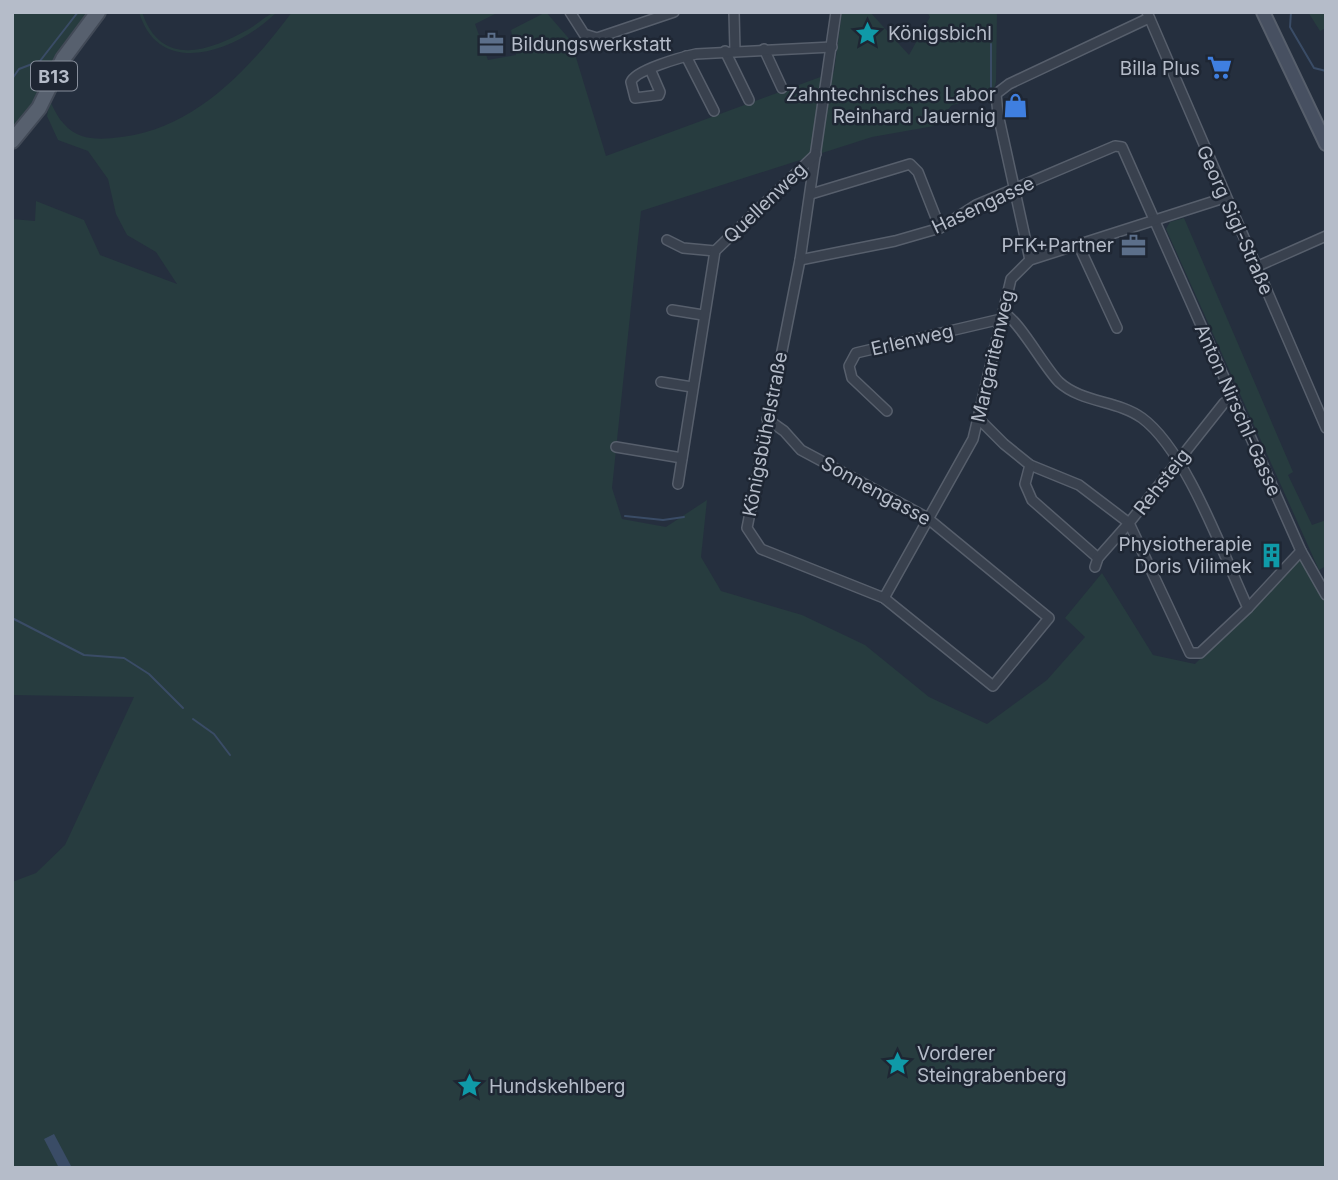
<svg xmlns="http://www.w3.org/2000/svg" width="1338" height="1180" font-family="Inter,sans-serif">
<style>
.green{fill:#273c3f}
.water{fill:#3a4c66}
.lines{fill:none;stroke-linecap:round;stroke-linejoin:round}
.stream{stroke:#3a4c66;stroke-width:2}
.street-casing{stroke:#575f6c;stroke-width:12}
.secondary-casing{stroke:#575f6c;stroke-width:16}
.primary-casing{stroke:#424a57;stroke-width:18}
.street{stroke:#39414e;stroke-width:9}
.secondary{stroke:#475061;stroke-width:12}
.primary{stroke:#57606e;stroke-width:14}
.labels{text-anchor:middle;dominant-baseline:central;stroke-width:5;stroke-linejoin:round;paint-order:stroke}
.shield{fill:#1e2633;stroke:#888f9c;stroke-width:2}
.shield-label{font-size:18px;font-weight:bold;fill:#b5bcc9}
.poi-label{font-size:19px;fill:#b5bcc9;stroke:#1e2633;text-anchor:start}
.street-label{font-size:19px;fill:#b5bcc9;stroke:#1e2633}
</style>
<rect width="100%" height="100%" fill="#252f3e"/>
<g class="green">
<polygon points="12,12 93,12 29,114 12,132"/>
<path d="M139,12H142C161,69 210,51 249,29C258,24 267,14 277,12C240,49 160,82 139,12Z"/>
<path d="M292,12H499L475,24L488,60L516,55L511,30L546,12L571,41L606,156L834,72L842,12H870L909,55L930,17L927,12H997L996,82L992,96L952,105L934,126L872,137L641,211L612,488L622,519L666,527L707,500L701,557L721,591L802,615L865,645L929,697L987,724L1047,680L1085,637L1065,618L1102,573L1153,655L1195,664L1300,558L1326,598V1168H14L12,882L36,873L65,845L134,697L12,695V219L35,221L36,201L84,220L100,255L177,284L156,252L127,235L116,214L108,179L88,151L58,140L47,116L50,101C54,109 58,118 64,124C77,139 96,140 113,138C191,133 248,71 292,12Z"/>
<polygon points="1308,12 1326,12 1326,28 1320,31"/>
<polygon points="1184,218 1293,472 1288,475 1312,525 1326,520 1326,566 1319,570 1166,229 1170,222"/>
</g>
<polygon class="water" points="54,1134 71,1166 59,1168 44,1139"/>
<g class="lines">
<g class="stream">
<polyline points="1291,12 1290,27 1314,68 1326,71"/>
<polyline points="991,44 991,89"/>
<polyline points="12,79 19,69 40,61 78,12"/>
<polyline points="625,516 663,520 684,517"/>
<polyline points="12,618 84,655 124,658 149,674 183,708"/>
<polyline points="193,719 214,734 230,755"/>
</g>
<defs>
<g id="street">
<polyline points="570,12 584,34 597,38 674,12"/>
<polyline points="734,12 735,51"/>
<polyline points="1147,12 1326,428"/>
<polyline points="764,49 782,88"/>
<polyline points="725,51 749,100"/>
<polyline points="686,56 714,111"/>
<path d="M650,69L660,92L659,95L635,98L631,82C635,70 682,57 696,54L832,47"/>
<polyline points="811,194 910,164 918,172 940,228"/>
<polyline points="667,240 683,248 715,251"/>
<polyline points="1079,246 1117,328"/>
<polyline points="800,260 895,241 940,228 976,205 1115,146 1122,147 1301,551 1326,595"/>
<polyline points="1030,260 998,114 996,94 1009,84 1149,18"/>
<polyline points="1256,267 1326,236"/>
<polyline points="672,310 703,315"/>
<path d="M1003,313C1017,317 1044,367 1059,382C1082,403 1117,400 1142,418C1187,451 1224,557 1248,608"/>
<polyline points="661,382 692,387"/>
<polyline points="887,411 852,378 849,366 856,353 1001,319"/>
<polyline points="978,418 1004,444 1030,465 1079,485 1129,523 1190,653 1200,653 1248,608 1301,551"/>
<polyline points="767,419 784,431 801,450 926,517 1049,618 993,686 884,598 761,549 747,528 800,260 836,12"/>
<polyline points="616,447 682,458"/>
<polyline points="1030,465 1025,484 1032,500 1098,558"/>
<polyline points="678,484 715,251 816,154"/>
<polyline points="1095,567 1098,558 1129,523 1224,403 1231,399"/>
<polyline points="884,598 973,439 1011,279 1030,260 1224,198"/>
</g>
<polyline id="secondary" points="1263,12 1326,144"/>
<polyline id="primary" points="12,141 39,108 63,59 98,12"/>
</defs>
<use href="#street" class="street-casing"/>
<use href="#secondary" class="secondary-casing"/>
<use href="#primary" class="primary-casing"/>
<use href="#street" class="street"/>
<use href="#secondary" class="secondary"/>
<use href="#primary" class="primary"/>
</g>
<defs>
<symbol id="sight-bare" viewBox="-9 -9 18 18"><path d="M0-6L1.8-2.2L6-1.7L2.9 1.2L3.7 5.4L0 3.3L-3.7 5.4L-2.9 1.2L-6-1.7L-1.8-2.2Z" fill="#0f9aa8" stroke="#1e2633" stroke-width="2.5" paint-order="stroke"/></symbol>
<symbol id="office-bare" viewBox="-9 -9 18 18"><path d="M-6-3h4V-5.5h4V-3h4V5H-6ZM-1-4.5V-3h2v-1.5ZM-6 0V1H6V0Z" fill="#5c6f8a" stroke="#1e2633" stroke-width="2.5" paint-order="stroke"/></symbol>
<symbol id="supermarket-bare" viewBox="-9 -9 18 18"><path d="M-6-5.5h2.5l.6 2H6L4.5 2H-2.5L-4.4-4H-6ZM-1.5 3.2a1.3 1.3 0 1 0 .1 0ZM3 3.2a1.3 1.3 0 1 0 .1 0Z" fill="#3f7fe0" stroke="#1e2633" stroke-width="2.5" paint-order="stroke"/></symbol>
<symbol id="shop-bare" viewBox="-9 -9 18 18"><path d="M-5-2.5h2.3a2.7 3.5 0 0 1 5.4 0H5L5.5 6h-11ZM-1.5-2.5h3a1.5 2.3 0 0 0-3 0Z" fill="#3f7fe0" stroke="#1e2633" stroke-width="2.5" paint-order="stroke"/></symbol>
<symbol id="building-bare" viewBox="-9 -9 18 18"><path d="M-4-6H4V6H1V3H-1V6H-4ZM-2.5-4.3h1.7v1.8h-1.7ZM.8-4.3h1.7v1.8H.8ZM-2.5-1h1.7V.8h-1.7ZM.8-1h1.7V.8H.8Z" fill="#0f9aa8" stroke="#1e2633" stroke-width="2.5" paint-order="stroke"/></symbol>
</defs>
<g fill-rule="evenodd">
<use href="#sight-bare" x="850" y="16" width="35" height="35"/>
<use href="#office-bare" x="474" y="26" width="35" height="35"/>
<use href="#supermarket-bare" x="1202" y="50" width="35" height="35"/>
<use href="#shop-bare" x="998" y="88" width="35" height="35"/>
<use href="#office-bare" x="1116" y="228" width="35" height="35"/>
<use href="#building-bare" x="1254" y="538" width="35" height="35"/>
<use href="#sight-bare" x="880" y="1046" width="35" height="35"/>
<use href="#sight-bare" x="452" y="1068" width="35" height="35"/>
</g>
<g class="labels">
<rect class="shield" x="31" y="61.5" width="46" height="29" rx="5"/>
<g class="shield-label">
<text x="54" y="76">B13</text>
</g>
<g class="poi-label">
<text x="888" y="33">Königsbichl</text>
<text x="511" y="44">Bildungswerkstatt</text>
<text x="1200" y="68" text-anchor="end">Billa Plus</text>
<text x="996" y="94" text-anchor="end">Zahntechnisches Labor<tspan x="996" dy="22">Reinhard Jauernig</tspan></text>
<text x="1114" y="245" text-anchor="end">PFK+Partner</text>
<text x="1252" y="544" text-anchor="end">Physiotherapie<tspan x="1252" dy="22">Doris Vilimek</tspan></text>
<text x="917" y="1053">Vorderer<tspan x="917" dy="22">Steingrabenberg</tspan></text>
<text x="489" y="1086">Hundskehlberg</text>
</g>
<g class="street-label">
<text transform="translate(765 203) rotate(-44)">Quellenweg</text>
<text transform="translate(983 205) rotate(-25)">Hasengasse</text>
<text transform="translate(1235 220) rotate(66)">Georg Sigl-Straße</text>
<text transform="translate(912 340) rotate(-13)">Erlenweg</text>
<text transform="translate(993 356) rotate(-77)">Margaritenweg</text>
<text transform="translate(1238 410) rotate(66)">Anton Nirschl-Gasse</text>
<text transform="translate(765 434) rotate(-79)">Königsbühelstraße</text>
<text transform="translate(1162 482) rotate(-52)">Rehsteig</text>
<text transform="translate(876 491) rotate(29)">Sonnengasse</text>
</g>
</g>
<rect width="1338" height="1180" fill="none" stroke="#b5bcc9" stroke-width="28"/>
</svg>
